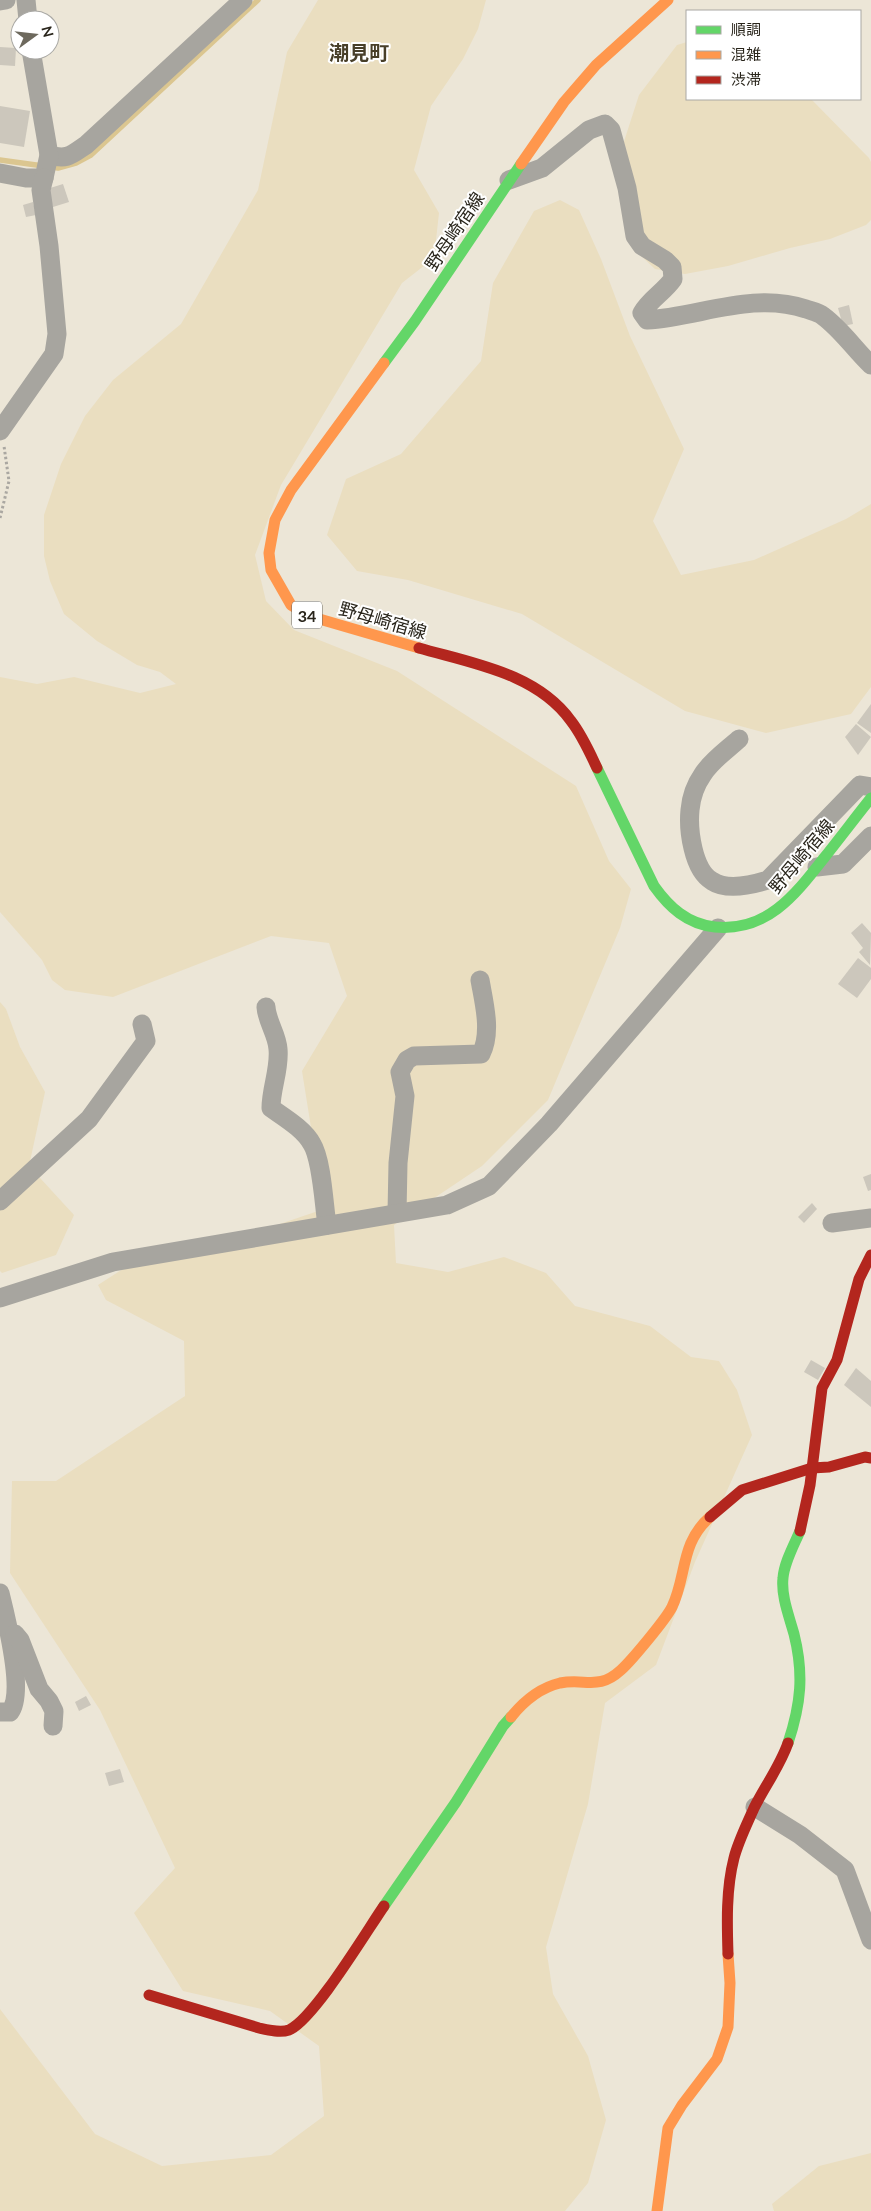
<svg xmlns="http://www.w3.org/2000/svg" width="871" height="2211" font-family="Lato,'Noto Sans JP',sans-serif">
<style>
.green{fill:#eadec0}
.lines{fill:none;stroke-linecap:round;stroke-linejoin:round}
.stream{stroke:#dbc690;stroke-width:5.5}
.building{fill:#ccc7bc}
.path{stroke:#aaa7a1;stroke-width:3;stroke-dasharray:2.5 2.5;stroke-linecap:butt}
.street{stroke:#a7a59f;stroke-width:19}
.fast{stroke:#63d668;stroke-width:11}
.slow{stroke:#ff974d;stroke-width:11}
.jam{stroke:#b3261e;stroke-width:11}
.labels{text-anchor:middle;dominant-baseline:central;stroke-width:4;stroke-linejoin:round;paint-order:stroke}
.shield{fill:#fff;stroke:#69665f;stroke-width:1}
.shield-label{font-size:16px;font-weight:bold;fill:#29251b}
.street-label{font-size:18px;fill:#29251b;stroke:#fff}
.quarter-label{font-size:20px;font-weight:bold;fill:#483f29;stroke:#fff}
</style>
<rect width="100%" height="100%" fill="#ece6d7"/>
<g class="green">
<polygon points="318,0 486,0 478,29 463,59 431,106 414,170 439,213 434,258 402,283 281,485 255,555 266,601 294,630 397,671 576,786 609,861 631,889 620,928 548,1100 482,1166 394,1225 396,1263 448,1272 504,1257 546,1273 575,1306 650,1326 691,1357 719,1361 737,1390 752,1435 695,1562 656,1665 605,1703 588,1804 546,1947 553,1994 588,2056 606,2120 588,2183 565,2211 0,2211 0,2009 95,2134 162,2166 271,2155 324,2116 319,2046 270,2011 183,1991 134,1913 175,1868 100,1710 10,1573 12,1481 56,1481 185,1396 184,1341 106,1300 98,1285 129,1265 179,1258 324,1209 302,1071 347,996 329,943 271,936 113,997 65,990 52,980 42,960 0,912 0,677 37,684 74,677 140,693 176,684 160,672 137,665 97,641 64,614 50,581 44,556 44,515 61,464 85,416 113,380 181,324 258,190 287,52"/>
<polygon points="687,42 687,99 811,99 869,158 871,162 871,220 866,225 830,239 790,248 728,266 685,274 655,269 638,253 618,160 639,95 677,45"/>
<polygon points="560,200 579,210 601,259 630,336 684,449 653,521 681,575 754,560 846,519 871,504 871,687 851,714 766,733 685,711 522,614 408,580 357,571 327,535 346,479 401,454 481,361 493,283 534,211"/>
<polygon points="0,1002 6,1009 20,1047 45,1092 29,1166 74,1215 56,1255 2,1273 0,1271"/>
<polygon points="871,2153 871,2211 774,2211 772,2204 819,2166"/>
</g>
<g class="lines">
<polyline class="stream" points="0,160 58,168 76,163 91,155 258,0"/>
</g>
<g class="building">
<polygon points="0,47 16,48 15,66 0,65"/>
<polygon points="0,106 30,111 24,147 0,143"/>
<polygon points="63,184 69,202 53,207 47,189"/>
<polygon points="33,202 36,215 26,217 23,205"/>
<polygon points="849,305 853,324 843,326 838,308"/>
<polygon points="871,704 871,733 857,723"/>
<polygon points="856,724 871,737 858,755 845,737"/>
<polygon points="862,923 871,933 870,965 859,952 863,948 851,933"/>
<polygon points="858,958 871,968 871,979 857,998 838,984"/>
<polygon points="871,1174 871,1190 868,1191 863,1177"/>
<polygon points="812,1203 817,1209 804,1223 798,1217"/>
<polygon points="811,1360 825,1368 818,1380 804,1372"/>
<polygon points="856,1368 871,1381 871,1407 844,1385"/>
<polygon points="86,1696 91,1705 79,1711 75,1702"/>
<polygon points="120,1769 124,1782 109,1786 105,1773"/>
</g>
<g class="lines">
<polyline class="path" points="0,518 9,481 4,446"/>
<g class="street">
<polyline points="26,0 28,20"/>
<polyline points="0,1 6,0"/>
<path d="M49,155C68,160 71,155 86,145L243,0"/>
<polyline points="0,173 26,178 44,178 49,155 31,50"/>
<path d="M509,180L542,168L589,130L605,124L611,130L627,188L635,236L642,246L665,260L672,267L673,279C664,292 650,299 642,313L647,320C699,317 753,291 806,309C811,311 818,312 823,316C842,330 855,350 871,365"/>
<polyline points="0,431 54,354 57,334 49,246 41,190 44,178"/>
<path d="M739,739C727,750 712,760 703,774C696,784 691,798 690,810C688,830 693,870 712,881C727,891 752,885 768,880L860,785L871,787"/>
<polyline points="817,867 843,864 871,836"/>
<path d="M266,1007C267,1022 277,1034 278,1049C280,1069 271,1088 271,1108C285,1118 304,1129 312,1144C322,1160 324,1206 327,1225"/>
<polyline points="0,1201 89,1119 146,1041 142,1024"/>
<path d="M397,1213L398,1163L405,1096L400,1072L407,1060L414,1056L481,1054C492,1032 484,1003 480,980"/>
<polyline points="832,1223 871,1218"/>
<polyline points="0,1298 113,1262 447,1205 489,1186 549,1124 718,928"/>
<path d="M0,1593C6,1617 25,1693 10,1712H0"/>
<polyline points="15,1634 20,1640 39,1689 49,1701 54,1711 53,1726"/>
<polyline points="755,1807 800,1835 845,1870 871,1940"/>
</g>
<g class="fast">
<polyline points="384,363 415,321 521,164"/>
<path d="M597,768L654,886C669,907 687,924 715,927C767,932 795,895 824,858C840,838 855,818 871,798"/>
<path d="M788,1743C801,1704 804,1674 794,1634C789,1616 781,1596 783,1578C784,1563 794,1545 800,1531"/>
<polyline points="384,1906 456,1802 503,1726 511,1717"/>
</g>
<g class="slow">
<polyline points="521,164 564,102 596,65 668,0"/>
<polyline points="384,363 291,490 275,520 269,553 271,570 291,605 309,616 419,648"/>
<path d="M511,1717C524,1701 539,1688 560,1683C586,1678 598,1691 621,1670C632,1660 666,1619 672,1607C687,1576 680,1543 710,1517"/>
<polyline points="657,2211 668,2128 682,2105 717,2059 728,2027 730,1983 728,1954"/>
</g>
<g class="jam">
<path d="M419,648C471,663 537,673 571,721C582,735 589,751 597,768"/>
<polyline points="710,1517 742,1490 812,1468 829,1467 865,1457 871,1458"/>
<polyline points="800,1531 810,1485 822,1388 837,1360 859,1279 871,1255"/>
<path d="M728,1954C727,1923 726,1889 734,1858C738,1842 747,1824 754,1808C765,1786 780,1766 788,1743"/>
<path d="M149,1995L259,2028C268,2030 280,2033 289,2030C314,2019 366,1932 384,1906"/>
</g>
</g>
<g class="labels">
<rect class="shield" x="292" y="601.5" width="30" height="27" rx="4"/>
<g class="shield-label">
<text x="307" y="615">34</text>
</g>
<g class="street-label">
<text transform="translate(454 231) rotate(-56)">野母崎宿線</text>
<text transform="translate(383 620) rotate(16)">野母崎宿線</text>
<text transform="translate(801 856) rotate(-50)">野母崎宿線</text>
</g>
<g class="quarter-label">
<text x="359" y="52">潮見町</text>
</g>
</g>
<rect x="686" y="10" width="175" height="90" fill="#ffffff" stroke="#a9a8a4"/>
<rect x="696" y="26" width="25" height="8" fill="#63d668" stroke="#a9a8a4"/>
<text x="731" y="35" font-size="15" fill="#29251b">順調</text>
<rect x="696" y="51" width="25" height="8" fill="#ff974d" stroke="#a9a8a4"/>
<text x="731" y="60" font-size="15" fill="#29251b">混雑</text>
<rect x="696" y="76" width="25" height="8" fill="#b3261e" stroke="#a9a8a4"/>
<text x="731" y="85" font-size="15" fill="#29251b">渋滞</text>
<g transform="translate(35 35) rotate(75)"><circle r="24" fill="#ffffff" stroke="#a9a8a4"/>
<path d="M0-4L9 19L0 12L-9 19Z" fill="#6d695d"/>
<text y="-8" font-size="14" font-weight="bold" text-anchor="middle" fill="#29251b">N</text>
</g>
</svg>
